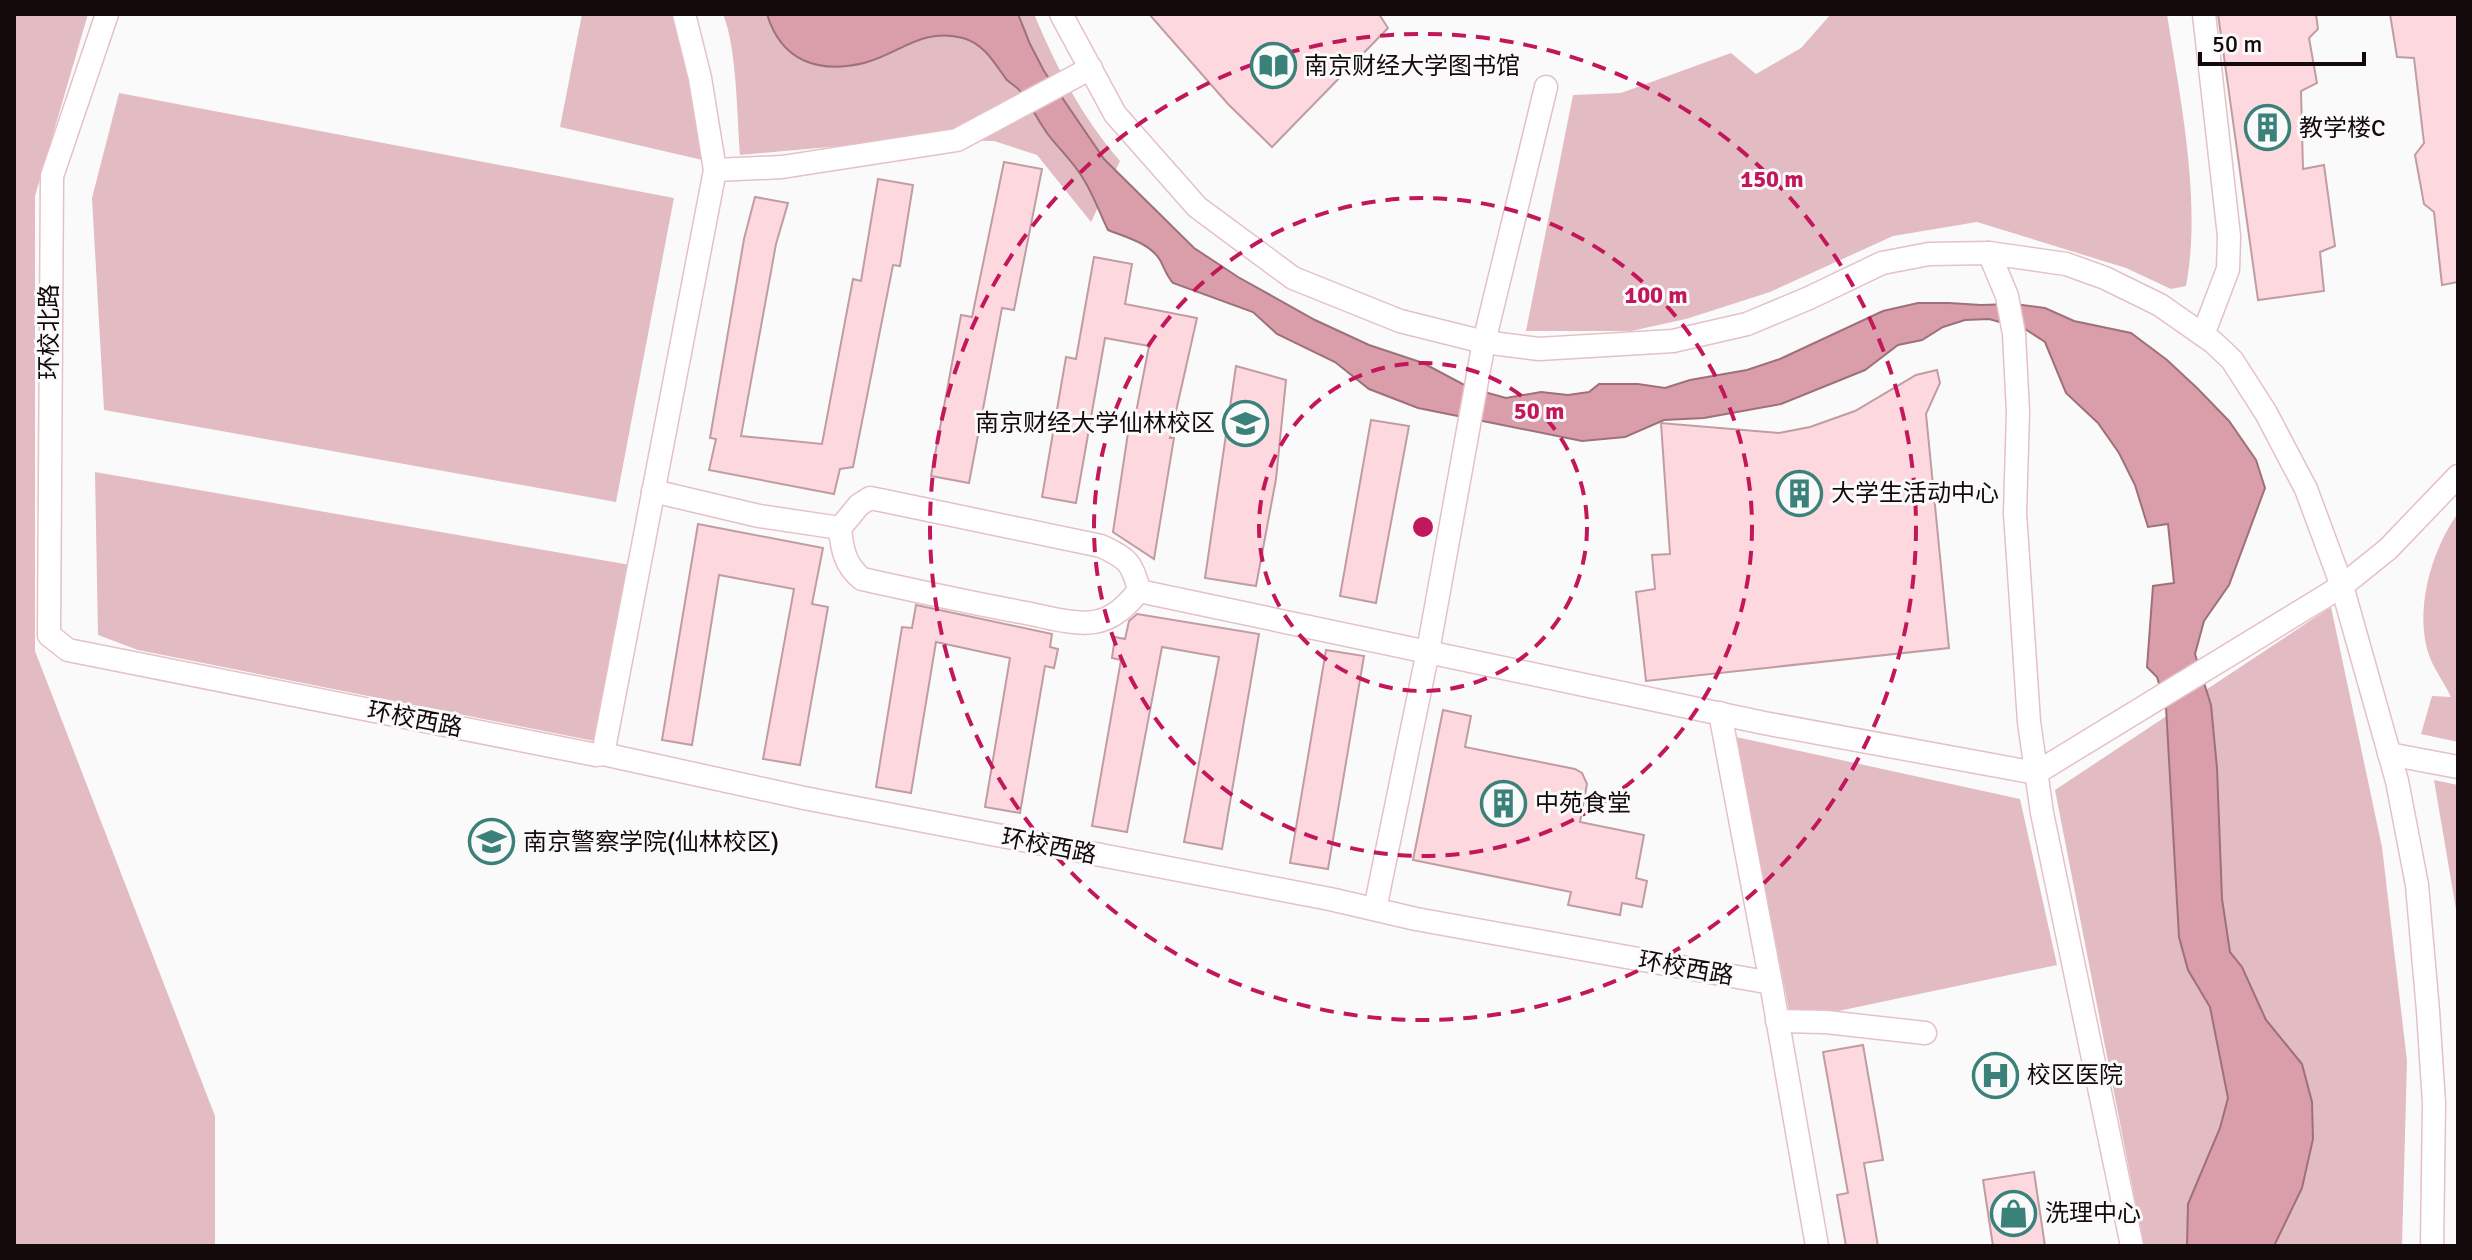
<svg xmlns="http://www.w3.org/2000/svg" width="2472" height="1260" font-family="Signika,'Noto Sans SC',sans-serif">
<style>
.green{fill:#e3bcc3}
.water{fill:#d99ea9;stroke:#9e717a;stroke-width:2}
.building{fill:#fdd8de;stroke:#c09da3;stroke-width:2}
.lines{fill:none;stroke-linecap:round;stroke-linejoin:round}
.street-casing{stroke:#e5c1c7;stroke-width:25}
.street{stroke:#fff;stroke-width:22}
.ring{fill:none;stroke:#c2185b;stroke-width:4;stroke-dasharray:14 10}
.labels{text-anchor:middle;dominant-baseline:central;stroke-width:6;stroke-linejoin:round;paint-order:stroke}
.poi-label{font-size:24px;fill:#14090b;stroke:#fafafa;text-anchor:start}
.street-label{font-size:24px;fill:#14090b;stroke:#fafafa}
.centre{fill:#c2185b;stroke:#fafafa;stroke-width:4}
.ring-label{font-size:24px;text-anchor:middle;font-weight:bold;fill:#c2185b;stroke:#fafafa;stroke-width:6;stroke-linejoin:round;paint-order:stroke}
</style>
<rect width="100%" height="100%" fill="#fafafa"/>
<g class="green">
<polygon points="14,14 88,14 35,196 35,651 215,1116 215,1246 14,1246"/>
<polygon points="582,14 686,14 711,162 560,127"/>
<path d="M723,14H1034C1057,68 1081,116 1120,161L1091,222L1037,155L994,141L907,140L740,155C737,117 737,48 723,14Z"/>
<path d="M1831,14H2167C2180,99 2202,201 2186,286L2171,289L2126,268L1977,222L1893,236L1770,292L1686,319L1631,331H1526L1573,95L1621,93L1731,53L1756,74L1801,48Z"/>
<polygon points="119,93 674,198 616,502 104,410 92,198"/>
<polygon points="95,472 642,567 609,744 138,650 98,635"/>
<path d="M2458,513V742L2421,734L2432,696L2451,697C2445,684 2436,672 2430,658C2413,612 2431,551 2458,513Z"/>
<polygon points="2331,607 2382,847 2407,1061 2402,1246 2144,1246 2055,790"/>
<polygon points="1736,737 2020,799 2057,965 1791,1021"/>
<polygon points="2434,780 2458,785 2458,921"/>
</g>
<path class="water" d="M767,14H1018L1030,44L1044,71L1104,159L1194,248L1238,277L1315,320L1369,345L1423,363L1470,388L1506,398L1541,392L1568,395L1589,392L1599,384H1638L1665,388L1690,380L1747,370L1780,359L1883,311L1918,303H1949L1981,305L2014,304L2045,308L2074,321L2131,333L2167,360L2197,388L2229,421L2256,460L2265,488L2229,585L2204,621L2195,654L2211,705L2217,768L2222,899L2230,952L2242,967L2266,1020L2302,1064L2312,1102L2313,1139L2302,1188L2274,1246H2187L2188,1204L2220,1128L2228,1098L2210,1007L2188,970L2179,937L2166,707L2157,677L2147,667L2153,586L2174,583L2168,524L2148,527L2135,485L2119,453L2098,423L2066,393L2045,342L2025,329L1989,319L1965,320L1943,327L1922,340L1898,345L1865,370L1781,404L1704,418L1664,420L1625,437L1582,441L1418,408L1369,389L1335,362L1277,334L1253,312L1173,283C1166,275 1165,269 1160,260C1150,243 1125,237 1108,230C1100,214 1094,196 1084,180C1075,164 1062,152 1050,137C1039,123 1031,105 1020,91C1016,86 1010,83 1006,79C994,62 984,44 963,38C922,27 899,54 864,63C818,74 781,61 767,14Z"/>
<g class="building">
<polygon points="1149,14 1379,14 1388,28 1272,147 1228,104"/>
<polygon points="2218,14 2316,14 2318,29 2309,38 2317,83 2301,91 2303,169 2324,165 2335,246 2320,252 2324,291 2258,300"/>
<polygon points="2390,14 2458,14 2458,282 2442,285 2434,212 2424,204 2415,155 2424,143 2414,58 2397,57"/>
<polygon points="1004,162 1042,169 1014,310 1002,308 969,483 931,476 961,315 972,317"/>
<polygon points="878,179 913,185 900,266 893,265 853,467 840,469 834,494 709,470 716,439 710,438 744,239 755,197 788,203 776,244 741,436 822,444 853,279 861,281"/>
<polygon points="1094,257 1132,264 1125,304 1197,318 1170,438 1174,438 1154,559 1113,532 1128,433 1132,433 1149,346 1105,338 1076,503 1042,497 1066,357 1076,359"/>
<polygon points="1236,366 1286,380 1276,479 1256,586 1205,578"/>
<polygon points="1937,370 1940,383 1926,414 1949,648 1646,681 1636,592 1655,589 1652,555 1670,554 1661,423 1779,433 1810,427 1855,411 1916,375"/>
<polygon points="1371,420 1409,426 1376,603 1340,596"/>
<polygon points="698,524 823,548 812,604 828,607 800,765 763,759 794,589 719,575 692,745 662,740"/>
<polygon points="916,605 1052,634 1050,647 1058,649 1054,668 1045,666 1020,813 985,807 1010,658 936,642 911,793 876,787 902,627 912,628"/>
<polygon points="1137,614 1259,634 1222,849 1184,842 1219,657 1162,647 1127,832 1092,826 1121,660 1112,658 1115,637 1125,639 1129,621"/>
<polygon points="1326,650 1364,656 1328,869 1290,863"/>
<polygon points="1443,710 1471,716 1465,747 1575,769 1582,773 1587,784 1580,822 1644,835 1636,878 1647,881 1642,907 1622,903 1620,915 1568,905 1571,892 1413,860"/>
<polygon points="1863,1045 1883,1160 1864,1163 1878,1246 1846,1246 1837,1195 1848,1193 1823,1052"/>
<polygon points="2034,1172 2045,1246 1993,1246 1983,1180"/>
</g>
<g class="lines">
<defs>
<g id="street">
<polyline points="107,14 52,176 49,635 68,650 596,755 603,754 804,798 1330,899 1416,919 1771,983 1817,1246"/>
<polyline points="1061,14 1115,114 1197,207 1293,278 1400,321 1484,342 1539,349 1673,341 1747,324 1809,298 1882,263 1929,254 1989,253 2066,264 2105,278 2160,305 2213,342 2232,360 2266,413 2306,489 2342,586 2397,781 2417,885 2428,1011 2434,1103 2432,1246"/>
<polyline points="715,170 782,167 957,140 1091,68"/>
<polyline points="1989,253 2007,296 2014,334 2018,412 2015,513 2029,722 2042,813 2132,1246"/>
<polyline points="2203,335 2228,269 2229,236 2204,14"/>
<path d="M653,491L759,516L840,528L859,505L870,498L885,501L1101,546C1127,558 1133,563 1139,591L1764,723L2036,773L2342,586L2388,549L2458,476"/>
<path d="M840,528C842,550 845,565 862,579C917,591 971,603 1026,613C1047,617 1073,625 1094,622C1114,619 1127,605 1139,591"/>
<polyline points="1720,713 1771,983"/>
<polyline points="603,754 715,170 700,78 684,14"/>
<polyline points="2389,754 2458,767"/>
<polyline points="1375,909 1428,651 1484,342 1546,87"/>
<polyline points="1777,1021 1826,1022 1925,1033"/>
</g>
</defs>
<use href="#street" class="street-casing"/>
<use href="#street" class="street"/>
</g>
<g class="ring">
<circle cx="1423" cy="527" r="164"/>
<circle cx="1423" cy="527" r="329"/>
<circle cx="1423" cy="527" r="493"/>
</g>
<defs>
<symbol id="library-ring" viewBox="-11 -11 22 22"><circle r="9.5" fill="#fafafa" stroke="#3a817a" stroke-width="1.5"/><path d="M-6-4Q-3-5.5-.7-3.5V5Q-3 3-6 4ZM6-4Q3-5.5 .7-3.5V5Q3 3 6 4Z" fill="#3a817a"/></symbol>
<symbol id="building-ring" viewBox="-11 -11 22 22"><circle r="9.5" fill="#fafafa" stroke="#3a817a" stroke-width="1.5"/><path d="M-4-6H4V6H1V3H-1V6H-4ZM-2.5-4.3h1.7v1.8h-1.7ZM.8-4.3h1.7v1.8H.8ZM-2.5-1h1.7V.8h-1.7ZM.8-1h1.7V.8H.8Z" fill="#3a817a"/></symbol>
<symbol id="university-ring" viewBox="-11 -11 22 22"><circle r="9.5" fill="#fafafa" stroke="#3a817a" stroke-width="1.5"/><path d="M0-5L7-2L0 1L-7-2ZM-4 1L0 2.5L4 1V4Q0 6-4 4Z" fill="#3a817a"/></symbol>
<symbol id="hospital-ring" viewBox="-11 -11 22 22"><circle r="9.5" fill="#fafafa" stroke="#3a817a" stroke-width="1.5"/><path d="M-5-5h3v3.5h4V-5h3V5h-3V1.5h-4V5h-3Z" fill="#3a817a"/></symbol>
<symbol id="shop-ring" viewBox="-11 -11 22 22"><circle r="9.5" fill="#fafafa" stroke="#3a817a" stroke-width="1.5"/><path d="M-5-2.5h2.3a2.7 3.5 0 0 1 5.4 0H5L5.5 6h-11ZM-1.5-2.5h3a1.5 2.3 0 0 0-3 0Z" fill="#3a817a"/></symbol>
</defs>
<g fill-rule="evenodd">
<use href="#library-ring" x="1248" y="40" width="51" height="51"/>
<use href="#building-ring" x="2242" y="102" width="51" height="51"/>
<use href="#university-ring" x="1220" y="398" width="51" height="51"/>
<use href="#building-ring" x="1774" y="468" width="51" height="51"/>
<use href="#building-ring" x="1478" y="778" width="51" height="51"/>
<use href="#university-ring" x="466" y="816" width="51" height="51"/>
<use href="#hospital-ring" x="1970" y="1050" width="51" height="51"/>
<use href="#shop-ring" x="1988" y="1188" width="51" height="51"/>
</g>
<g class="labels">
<g class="poi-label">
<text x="1304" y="66">南京财经大学图书馆</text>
<text x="2299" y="128">教学楼C</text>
<text x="1215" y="423" text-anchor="end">南京财经大学仙林校区</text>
<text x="1831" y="493">大学生活动中心</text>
<text x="1535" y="803">中苑食堂</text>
<text x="523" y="842">南京警察学院(仙林校区)</text>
<text x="2027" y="1075">校区医院</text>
<text x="2045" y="1213">洗理中心</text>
</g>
<g class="street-label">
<text transform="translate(49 332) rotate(-90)">环校北路</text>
<text transform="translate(415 719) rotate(11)">环校西路</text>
<text transform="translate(1049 846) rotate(11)">环校西路</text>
<text transform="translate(1686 968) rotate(10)">环校西路</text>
</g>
</g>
<circle cx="1423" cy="527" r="12" class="centre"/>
<g class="ring-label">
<text x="1772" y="187">150 m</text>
<text x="1656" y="303">100 m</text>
<text x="1539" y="419">50 m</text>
</g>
<rect width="2472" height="1260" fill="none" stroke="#14090b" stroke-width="32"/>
<path d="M2200 52v12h164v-12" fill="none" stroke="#14090b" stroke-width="4"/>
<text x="2212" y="52" font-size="24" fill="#14090b" stroke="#fafafa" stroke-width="6" paint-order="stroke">50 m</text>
</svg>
